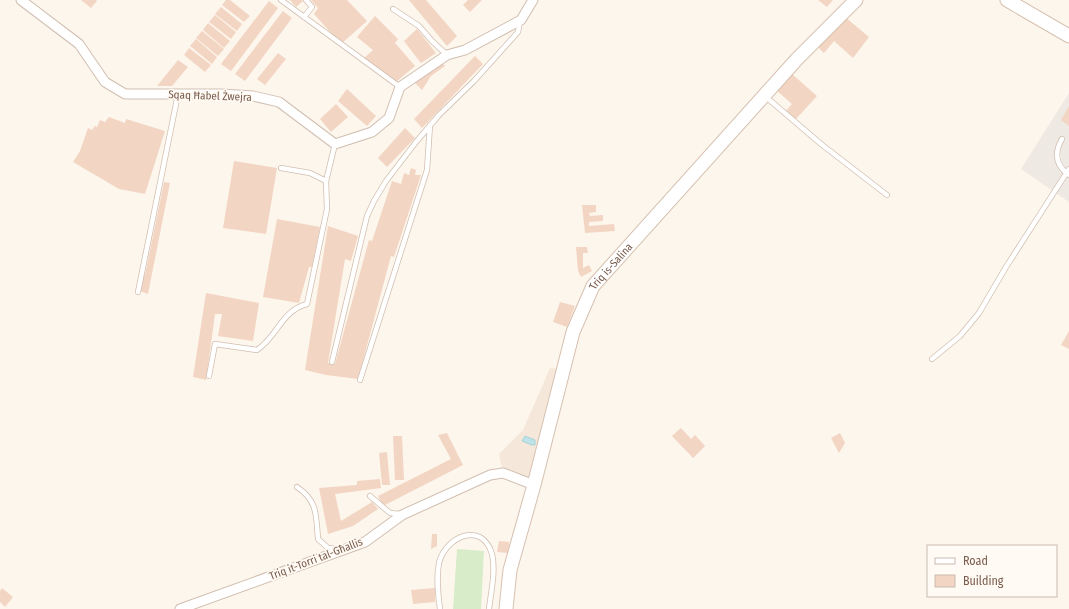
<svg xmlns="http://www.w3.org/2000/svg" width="1069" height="609" font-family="'Fira Sans Condensed',sans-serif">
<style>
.residential{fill:#f5e8da}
.industrial{fill:#efe9e4}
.green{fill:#d8ecc9}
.water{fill:#bfe3e8;stroke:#a5d3da}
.building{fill:#f3d5c3}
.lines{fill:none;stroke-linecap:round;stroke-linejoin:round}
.lane-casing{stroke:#d1beb0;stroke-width:6}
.street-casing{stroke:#d1beb0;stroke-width:11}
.secondary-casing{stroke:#d6c0b0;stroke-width:15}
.lane{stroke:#fff;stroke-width:4.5}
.street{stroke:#fff;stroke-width:9}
.secondary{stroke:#fff;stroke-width:13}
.labels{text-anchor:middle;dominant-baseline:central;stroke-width:3.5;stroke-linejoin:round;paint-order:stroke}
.street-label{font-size:11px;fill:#7a5c4d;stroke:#fffaf3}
</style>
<rect width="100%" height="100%" fill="#fdf6ec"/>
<polygon class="residential" points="550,368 558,369 534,485 503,473 499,454 523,430"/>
<polygon class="industrial" points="1069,93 1069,202 1021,169"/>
<polygon class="green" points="457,549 484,551 481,609 453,609"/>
<polygon class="water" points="525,436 535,440 535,445 532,445 522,441"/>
<g class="building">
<polygon points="81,0 96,0 97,1 91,8"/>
<polygon points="226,0 230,0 250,16 244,22 222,5"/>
<polygon points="290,0 302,0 303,1 296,7"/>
<polygon points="311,0 347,0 367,21 341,44 314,14 318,8"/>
<polygon points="409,0 426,0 457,36 447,46"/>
<polygon points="468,0 482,0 470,12 463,5"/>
<polygon points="818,0 833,0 827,7"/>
<polygon points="269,1 278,8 231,71 221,64"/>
<polygon points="221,7 242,24 237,31 215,14"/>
<polygon points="283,11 292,18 245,81 235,74"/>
<polygon points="215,15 236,32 231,39 209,22"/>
<polygon points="375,16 398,39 395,43 415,66 396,82 364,58 373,50 357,37"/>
<polygon points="845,17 869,37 853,58 834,41 824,53 817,46"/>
<polygon points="208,23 230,41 224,48 203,30"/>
<polygon points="417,29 436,53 421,63 404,41"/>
<polygon points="202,31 224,49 218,56 196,38"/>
<polygon points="196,39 217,57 212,64 190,46"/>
<polygon points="189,48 211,65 205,72 184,55"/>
<polygon points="278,53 286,59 265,85 257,79"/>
<polygon points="475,56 483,64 422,128 414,119"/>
<polygon points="178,60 188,67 172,86 157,86"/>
<polygon points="441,62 445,66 431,76 422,90 414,82"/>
<polygon points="792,74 817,96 795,120 785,112 792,104 776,90"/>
<polygon points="347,89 376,116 367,126 338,101"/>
<polygon points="336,104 348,117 331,132 320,119"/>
<polygon points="1069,106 1069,126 1061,120"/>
<polygon points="109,117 125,123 126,119 165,131 145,194 119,189 73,162 80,151 88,128 92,130 95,126 97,127 100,120 105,122"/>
<polygon points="405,128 415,138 387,167 378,158"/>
<polygon points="234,161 277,168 266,234 223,228"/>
<polygon points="411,168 416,170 415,175 421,175 394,257 391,256 358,379 326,375 305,370 328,226 358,236 351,261 345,259 328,363 335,364 369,240 372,241 392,181 401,184 404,173 409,175"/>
<polygon points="164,182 170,183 148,294 140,291 143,275 145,275"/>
<polygon points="582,205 596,205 596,212 589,213 590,216 603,215 603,221 589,222 589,226 614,224 615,231 585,233"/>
<polygon points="277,219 320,227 312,267 309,267 299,303 263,297"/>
<polygon points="576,247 587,247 588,253 583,253 583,268 589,265 592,271 581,277 578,271"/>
<polygon points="206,293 259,303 253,341 218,336 222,314 215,314 206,380 193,377"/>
<polygon points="560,302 575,306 567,327 553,322"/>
<polygon points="1069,331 1069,349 1061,345"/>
<polygon points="681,428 691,439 695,435 705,446 693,458 672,436"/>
<polygon points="447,433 463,465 383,506 378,496 451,459 438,435"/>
<polygon points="840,433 845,443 839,453 831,438"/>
<polygon points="393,436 402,436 404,480 395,480"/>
<polygon points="387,452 390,485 382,485 379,453"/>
<polygon points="380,479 381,488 335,494 341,521 372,502 378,509 353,526 328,534 319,488 357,485 357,481"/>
<polygon points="432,534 437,534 437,546 431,549"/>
<polygon points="499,541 509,542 508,553 497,552"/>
<polygon points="2,588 13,597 5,607 0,602 0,591"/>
<polygon points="435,588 435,602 413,604 411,590"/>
</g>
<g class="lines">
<defs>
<g id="lane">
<polyline points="281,0 400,87"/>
<polyline points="393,9 419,26 432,41 447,55"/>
<polyline points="304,17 312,7 306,0"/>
<polyline points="766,97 821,144 887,195"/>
<path d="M1062,139C1054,153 1055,165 1069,175"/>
<polyline points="281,168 310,173 326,181"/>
<polyline points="138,292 178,94"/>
<polyline points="932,359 960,336 979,313 1006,267 1069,169"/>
<polyline points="332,362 367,216 374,201 386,181 416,142 439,115 474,81 518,32 520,21"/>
<path d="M209,376L215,344L257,350C278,336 281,311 307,304L327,209L326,181L335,144"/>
<polyline points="360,380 427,170 430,125"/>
<path d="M297,487C318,501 316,516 318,539L328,548L338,549"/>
<polyline points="370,496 390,513 400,514"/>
<path d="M440,609C438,594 436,578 439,563C445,537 482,520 492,554C496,570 491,592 489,609"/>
</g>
<g id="street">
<polyline points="21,0 79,44 105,82 125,94 221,94 253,96 279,102 335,144 372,132 389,118 400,87 447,55 465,50 521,20 533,0"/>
<polyline points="180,609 365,542 402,515 490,475 503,473 534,485"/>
</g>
<g id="secondary">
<polyline points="1007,0 1069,36"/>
<path id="s1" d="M506,609L510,570L534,485L573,332L593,286L797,59L856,0"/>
</g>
</defs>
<use href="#lane" class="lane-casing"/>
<use href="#street" class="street-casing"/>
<use href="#secondary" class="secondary-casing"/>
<use href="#lane" class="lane"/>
<use href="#street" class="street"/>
<use href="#secondary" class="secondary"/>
</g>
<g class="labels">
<g class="street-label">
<text transform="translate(210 96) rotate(2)">Sqaq Ħabel Żwejra</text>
<text stroke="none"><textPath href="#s1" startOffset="362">Triq is-Salina</textPath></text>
<text transform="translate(316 559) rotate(-21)">Triq it-Torri tal-Għallis</text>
</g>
</g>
<rect x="927" y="545" width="130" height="52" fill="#fffaf3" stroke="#cabbb1"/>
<rect x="935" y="558" width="20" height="6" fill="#ffffff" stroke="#cabbb1"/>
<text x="963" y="565" font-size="12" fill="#7a5c4d">Road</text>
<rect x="935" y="575" width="20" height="12" fill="#f3d5c3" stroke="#cabbb1"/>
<text x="963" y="585" font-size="12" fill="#7a5c4d">Building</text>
</svg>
